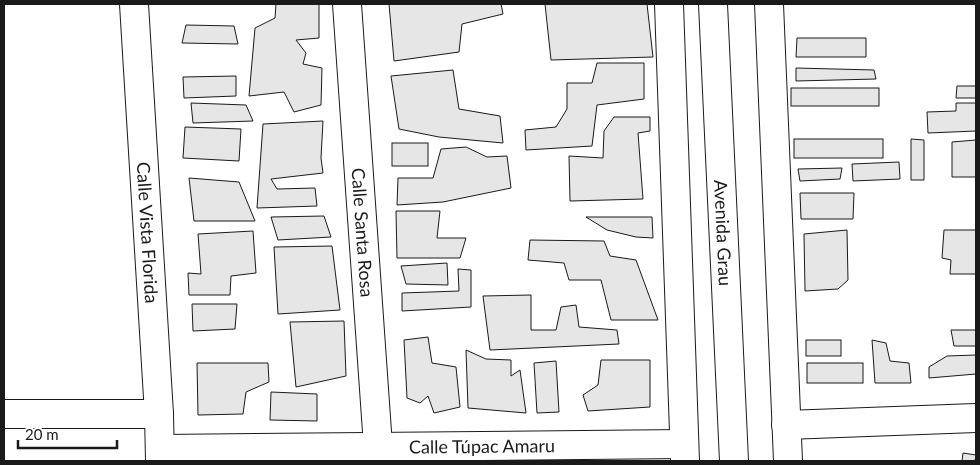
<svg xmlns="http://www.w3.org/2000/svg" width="980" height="465" font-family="Lato,sans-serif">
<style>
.building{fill:#e6e6e6;stroke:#1a1a1a}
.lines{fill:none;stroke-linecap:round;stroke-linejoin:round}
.minor-casing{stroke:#1a1a1a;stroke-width:30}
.primary-casing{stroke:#1a1a1a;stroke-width:30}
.minor{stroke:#fff;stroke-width:28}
.primary{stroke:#fff;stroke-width:28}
.labels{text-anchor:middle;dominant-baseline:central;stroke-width:4;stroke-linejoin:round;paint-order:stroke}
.street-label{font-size:18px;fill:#1a1a1a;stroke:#fff}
</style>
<rect width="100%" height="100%" fill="#fff"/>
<g class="building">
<polygon points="276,4 319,4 319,38 296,40 306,53 303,64 322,68 321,105 294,112 284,92 249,96 255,28 275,18"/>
<polygon points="389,4 501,4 503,14 462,24 459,52 394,61"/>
<polygon points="545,4 647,4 653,57 551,60"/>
<polygon points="186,25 234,26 238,44 182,43"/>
<polygon points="797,38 866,38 866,57 796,57"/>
<polygon points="597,63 644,63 644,99 597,105 592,146 526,150 525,130 556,127 567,109 567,83 592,83"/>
<polygon points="796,68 874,70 876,79 796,81"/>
<polygon points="453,70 459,109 500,116 503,143 439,137 399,129 391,76"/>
<polygon points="236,76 236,96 184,98 183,77"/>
<polygon points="957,86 976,86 976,98 956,98"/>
<rect x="791" y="88" width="88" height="18"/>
<polygon points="191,103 246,105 253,121 193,123"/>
<polygon points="956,103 976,103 976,131 928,133 927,112 956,111"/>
<polygon points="614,117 650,117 650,131 638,133 643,199 570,201 569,156 603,158 604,131"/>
<polygon points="323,121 321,158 323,173 271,179 277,189 315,188 317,206 257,208 263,124"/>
<polygon points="185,127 241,129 239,161 183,158"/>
<rect x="794" y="139" width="89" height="19"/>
<polygon points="911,139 924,140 924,180 911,180"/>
<polygon points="976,140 976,177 952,177 952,142"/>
<rect x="392" y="143" width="36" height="23"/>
<polygon points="466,147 487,157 507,156 511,188 443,202 397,205 398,178 433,178 441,149"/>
<polygon points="899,162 900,179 853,181 852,164"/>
<polygon points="842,168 840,179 800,181 798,169"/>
<polygon points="189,178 239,182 255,221 194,221"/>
<polygon points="800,193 854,193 853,219 801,219"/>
<polygon points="396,211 440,211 437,238 466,238 460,258 397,258"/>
<polygon points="324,216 331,237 278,240 271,217"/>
<polygon points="586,217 652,217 653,238 636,237 607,230"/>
<polygon points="847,230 848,280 838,289 805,291 804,234"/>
<polygon points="944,230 976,230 976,274 950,274 951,260 942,258"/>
<polygon points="253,231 256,273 231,276 230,295 189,295 188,273 201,274 198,234"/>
<polygon points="530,240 604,241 610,256 636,260 658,320 611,320 601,280 569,280 564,263 528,260"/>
<polygon points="332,246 340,310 278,314 274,247"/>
<polygon points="447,263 448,285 406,284 401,266"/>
<polygon points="458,269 471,270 471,307 402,311 402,293 459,291"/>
<polygon points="531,295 531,330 556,330 561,307 576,305 579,327 617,330 619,344 490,350 483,296"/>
<polygon points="192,304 237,304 235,329 193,331"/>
<polygon points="344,321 346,376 296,387 290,322"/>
<polygon points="951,330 976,330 976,346 954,346"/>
<polygon points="428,337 432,363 456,367 460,407 434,413 428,396 420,403 407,398 404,340"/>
<rect x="806" y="340" width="35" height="16"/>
<polygon points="872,340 886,343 890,361 909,363 911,383 875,383"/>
<polygon points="466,350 486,359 511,360 511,376 520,370 526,413 468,408"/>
<polygon points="976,355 976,374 929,378 929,367 947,356"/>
<polygon points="601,360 650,360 650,407 588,411 583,395 598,385"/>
<polygon points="556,361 559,412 537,413 534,363"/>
<polygon points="197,363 268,363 269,382 246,392 243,414 198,415"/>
<rect x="807" y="363" width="56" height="20"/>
<polygon points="271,392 317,394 317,421 270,420"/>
<polygon points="963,453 976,455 975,461 962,461"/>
</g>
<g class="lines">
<defs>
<g id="minor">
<path id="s1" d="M134,4L159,414L160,461"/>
<path id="s2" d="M347,4L378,446L376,461"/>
<polyline points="669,4 685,461"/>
<polyline points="769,4 788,461"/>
<polyline points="4,414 159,414"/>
<polyline points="786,425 976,418"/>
<path id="s3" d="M161,449L684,444"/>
</g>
<g id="primary">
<path id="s4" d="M713,4L734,461"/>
</g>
</defs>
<use href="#minor" class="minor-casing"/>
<use href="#primary" class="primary-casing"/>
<use href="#minor" class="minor"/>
<use href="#primary" class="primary"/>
</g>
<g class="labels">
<g class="street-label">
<text stroke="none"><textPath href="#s1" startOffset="229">Calle Vista Florida</textPath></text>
<text stroke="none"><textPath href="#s2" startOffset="229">Calle Santa Rosa</textPath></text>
<text stroke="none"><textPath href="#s4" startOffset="229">Avenida Grau</textPath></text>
<text stroke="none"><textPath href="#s3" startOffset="321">Calle Túpac Amaru</textPath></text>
</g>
</g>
<rect width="980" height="465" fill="none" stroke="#1a1a1a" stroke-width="10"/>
<path d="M18 440v8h99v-8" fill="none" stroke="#1a1a1a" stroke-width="2.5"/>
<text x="25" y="440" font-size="15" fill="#1a1a1a" stroke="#ffffff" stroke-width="4" paint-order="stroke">20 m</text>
</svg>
